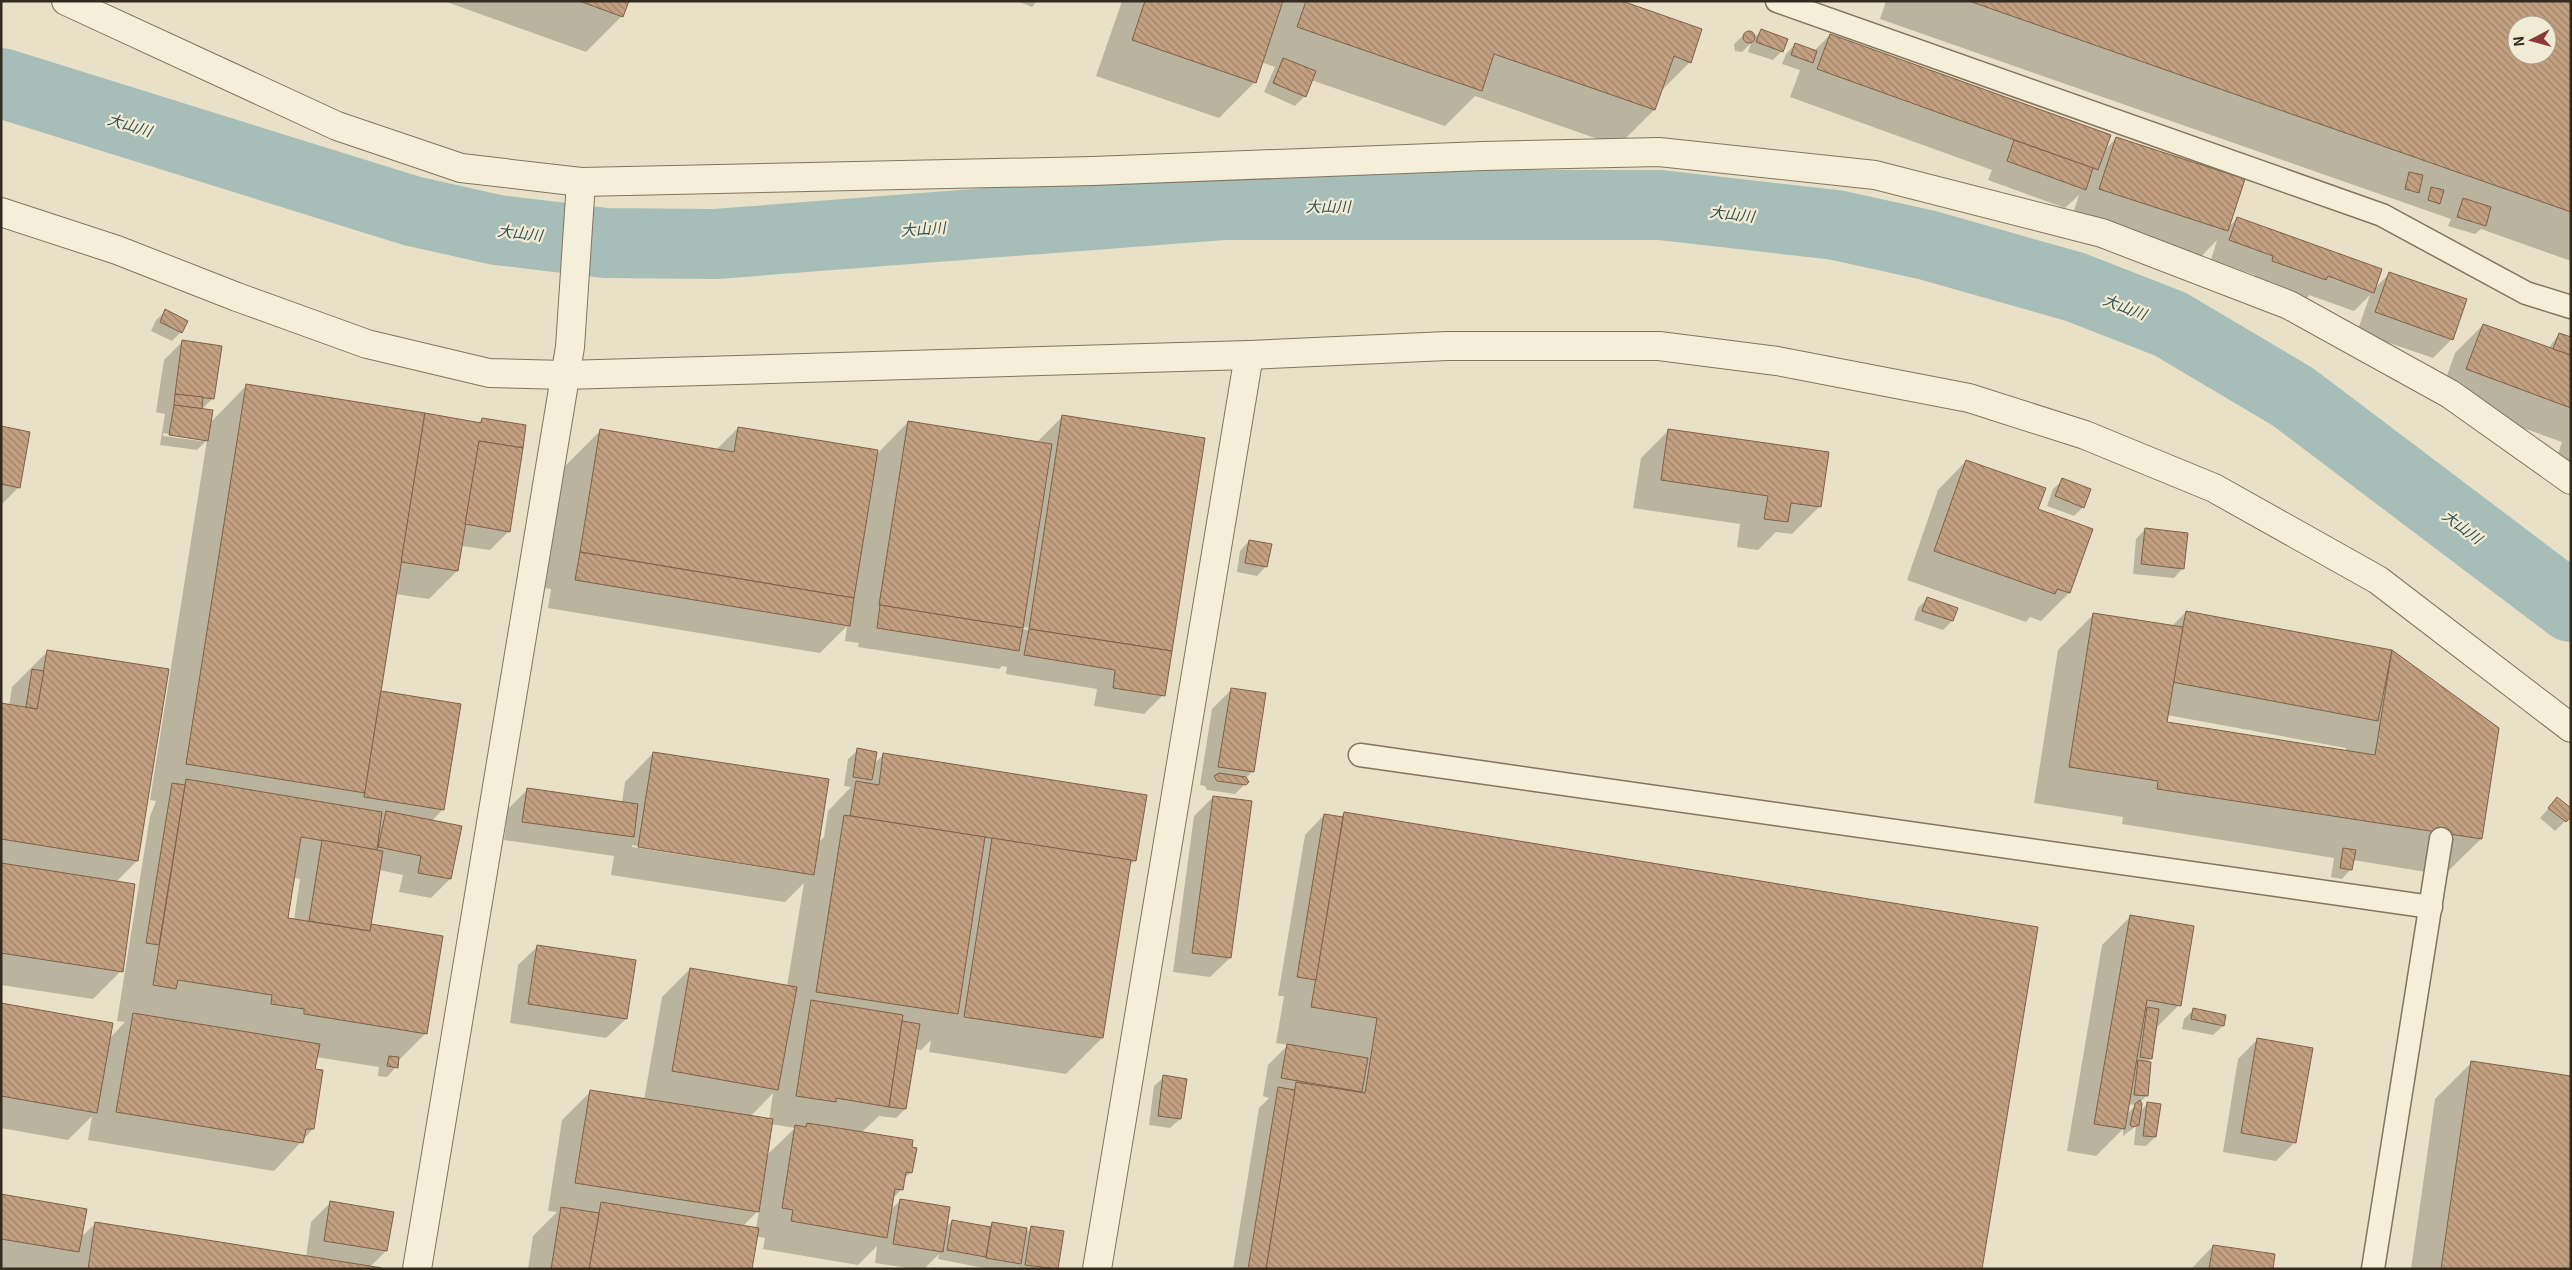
<svg xmlns="http://www.w3.org/2000/svg" width="2572" height="1270" font-family="Georgia,'Noto Sans JP',serif">
<style>
.shadow{fill:#0003;fill-rule:evenodd}
.lines{fill:none;stroke-linecap:round;stroke-linejoin:round}
.river{stroke:#a7bdb8;stroke-width:70}
.building{fill:url(#building-back-hatch);stroke:#7f6047;fill-rule:evenodd}
.lane-casing{stroke:#82745e;stroke-width:25}
.street-casing{stroke:#82745e;stroke-width:30}
.lane{stroke:#f5eed9;stroke-width:22}
.street{stroke:#f5eed9;stroke-width:28}
.labels{text-anchor:middle;dominant-baseline:central;stroke-width:4.5;stroke-linejoin:round;paint-order:stroke}
.water-label{font-size:15px;font-style:italic;fill:#315252;stroke:#f1ebd5}
</style>
<defs>
<pattern id="building-back-hatch" width="6" height="6" patternUnits="userSpaceOnUse" patternTransform="scale(1.25)"><rect width="6" height="6" fill="#c3a081"/><path d="M-1 5l2 2M0 0l6 6M5-1l2 2" fill="none" stroke="#9f8369"/></pattern>
</defs>
<rect width="100%" height="100%" fill="#e9e1c7"/>
<g class="shadow">
<polygon points="444,1 628,1 622,16 586,52"/>
<polygon points="1017,1 1037,1 1032,7"/>
<polygon points="1122,1 1619,1 1690,62 1661,91 1654,110 1618,146 1475,96 1445,126 1311,80 1305,96 1295,106 1264,92 1275,67 1261,62 1255,82 1219,118 1096,76"/>
<path d="M1886,1H2571V261L2481,229L2475,234L2448,226L2451,219L1880,19ZM2517,25H2547V55H2517Z"/>
<polygon points="1761,31 1782,51 1773,60 1748,52 1751,43 1742,52 1735,51 1734,44 1747,32 1751,32 1754,38"/>
<polygon points="1830,35 2104,151 2116,138 2228,228 2237,218 2374,289 2390,273 2452,339 2433,358 2357,332 2370,295 2354,311 2309,295 2306,299 2253,280 2255,275 2211,260 2217,240 2199,259 2072,217 2079,195 2065,208 1988,180 1992,170 1790,97 1800,70 1782,64 1786,54 1795,44 1814,51"/>
<polygon points="166,311 181,332 172,341 151,331 156,320"/>
<polygon points="2483,325 2548,349 2559,334 2571,339 2571,483 2551,475 2562,442 2439,398 2455,353"/>
<path d="M183,341L213,398L201,410L210,423L246,386L478,423L482,419L509,531L490,550L461,546L457,571L429,599L395,594L380,692L443,809L432,821L460,827L450,879L431,898L399,892L403,875L379,870L370,925L426,1033L397,1062L396,1067L387,1077L378,1076L379,1067L316,1057L313,1129L274,1171L88,1140L92,1116L68,1140L1,1128V1004L110,1038L125,1022L117,1021L150,816L156,801L150,800L207,440L197,450L160,445L165,414L156,412L164,360ZM163,433L201,439V441L163,436ZM293,877L300,879L294,920L286,919Z"/>
<path d="M1063,416L1163,695L1144,714L1094,706L1097,689L1006,674L1007,667L1002,666L999,669L858,647L859,643L845,641L847,626L820,653L548,608L551,589L545,588L564,467L600,431L716,450L738,428L876,455L908,422L1036,443ZM1023,627L1143,646V648L1022,629Z"/>
<polygon points="1,427 19,487 1,505"/>
<polygon points="1669,430 1820,506 1792,534 1776,532 1758,550 1737,547 1740,524 1633,508 1641,458"/>
<polygon points="1966,461 2069,593 2041,621 2030,617 2026,622 1907,580 1938,490"/>
<polygon points="2063,480 2083,507 2074,516 2047,506 2053,489"/>
<polygon points="2145,529 2183,568 2174,578 2133,574 2136,539"/>
<polygon points="1249,541 1266,566 1257,576 1237,572 1240,551"/>
<polygon points="1927,599 1952,621 1943,630 1914,620 1918,608"/>
<path d="M2186,612L2391,651L2498,729L2481,839L2444,875L2353,860L2351,869L2342,879L2331,877L2334,858L2122,824L2123,817L2034,803L2058,650L2094,614L2172,626ZM2167,715L2346,748V751L2166,723Z"/>
<polygon points="48,651 167,670 137,861 116,882 121,971 93,999 1,985 1,705 9,706 12,687"/>
<polygon points="1232,689 1253,771 1246,778 1248,781 1235,794 1207,790 1205,786 1200,785 1212,709"/>
<path d="M858,750L873,765L884,754L1135,860L1128,867L1102,1038L1066,1074L929,1052L931,1040L921,1050L915,1049L905,1109L896,1118L879,1116L861,1133L911,1172L903,1180L901,1190L892,1199L890,1210L901,1200L945,1228L952,1221L988,1228L993,1224L1025,1234L1031,1228L1056,1269H1017V1266L1015,1269H988L938,1259L939,1254L924,1269H914L875,1263L877,1246L858,1265L763,1249L765,1238L756,1236L751,1269H528L533,1236L557,1212L548,1211L562,1120L590,1092L644,1100L662,997L690,969L787,986L804,883L785,902L611,875L614,856L504,840L508,809L527,790L622,803L625,782L653,753L818,843L824,837L828,811L851,787L844,786L848,759ZM632,845L792,870V872L632,847ZM773,1093L769,1120L750,1117ZM771,1124L795,1128L766,1156ZM759,1210L756,1229L742,1227Z"/>
<polygon points="1213,797 1251,802 1230,958 1210,977 1173,972 1194,816"/>
<polygon points="2557,799 2571,815 2555,831 2540,818"/>
<polygon points="1344,813 1981,1269 1233,1269 1259,1108 1269,1098 1263,1096 1268,1065 1288,1045 1276,1043 1284,996 1278,996 1305,835 1324,815 1340,818"/>
<path d="M2130,917L2179,1005L2155,1029L2151,1058L2147,1063H2150L2146,1096L2140,1102V1111L2147,1104L2155,1137L2146,1146L2134,1145L2136,1126L2123,1136V1129L2096,1156L2067,1151L2102,945ZM2128,1104L2136,1105L2126,1115Z"/>
<polygon points="538,946 626,1019 606,1038 510,1023 518,965"/>
<polygon points="2194,1009 2223,1026 2213,1035 2182,1029 2184,1019"/>
<polygon points="2257,1040 2295,1142 2276,1161 2223,1152 2238,1059"/>
<polygon points="2471,1063 2571,1269 2411,1269 2435,1099"/>
<polygon points="1164,1077 1180,1119 1170,1128 1149,1125 1154,1086"/>
<polygon points="1,1195 80,1238 96,1223 306,1257 311,1222 330,1203 386,1251 370,1267 378,1269 1,1269"/>
<polygon points="2213,1246 2272,1269 2191,1269"/>
</g>
<g class="lines">
<polyline class="river" points="1,83 412,211 497,230 606,243 716,244 1222,205 1660,205 1836,225 1927,245 2075,287 2170,324 2293,397 2571,607"/>
</g>
<g class="building">
<polygon points="579,1 629,1 623,17"/>
<polygon points="1145,1 1283,1 1256,83 1132,40"/>
<polygon points="1306,1 1622,1 1702,29 1691,63 1674,56 1655,110 1494,54 1482,91 1297,27"/>
<path d="M1969,1H2571V212ZM2517,25H2547V55H2517Z"/>
<polygon points="1761,29 1788,39 1783,52 1756,42"/>
<circle cx="1749" cy="37" r="6"/>
<polygon points="1830,34 2111,135 2098,170 1817,69"/>
<polygon points="1795,43 1817,51 1813,63 1791,55"/>
<polygon points="1283,58 1316,71 1306,97 1273,83"/>
<polygon points="2116,137 2245,179 2228,231 2099,189"/>
<polygon points="2014,140 2093,168 2086,190 2007,161"/>
<polygon points="2409,172 2423,175 2419,193 2405,189"/>
<polygon points="2431,187 2444,190 2440,204 2428,200"/>
<polygon points="2463,198 2491,207 2486,226 2457,217"/>
<polygon points="2237,217 2382,269 2374,293 2328,276 2326,280 2272,261 2273,256 2229,240"/>
<polygon points="2389,272 2467,299 2453,340 2375,312"/>
<polygon points="165,309 188,321 182,333 160,322"/>
<polygon points="2483,324 2571,355 2571,408 2466,369"/>
<polygon points="2559,333 2571,337 2571,355 2553,349"/>
<polygon points="182,340 222,346 214,399 175,394"/>
<polygon points="246,384 425,413 365,793 186,764"/>
<polygon points="175,394 203,397 202,409 174,405"/>
<polygon points="174,405 213,410 208,441 169,435"/>
<polygon points="425,413 481,423 482,418 526,425 523,448 479,441 458,571 401,562"/>
<polygon points="1062,415 1205,438 1172,651 1029,629"/>
<polygon points="908,421 1052,444 1023,628 879,605"/>
<polygon points="1,426 30,432 20,488 1,484"/>
<polygon points="738,427 878,450 854,598 580,552 600,429 734,452"/>
<polygon points="1668,429 1829,452 1821,507 1791,503 1788,522 1764,519 1768,496 1661,480"/>
<polygon points="479,441 523,448 510,532 465,524"/>
<polygon points="1966,460 2046,488 2038,509 2093,529 2070,593 2057,589 2055,594 1934,551"/>
<polygon points="2062,478 2091,489 2084,508 2055,496"/>
<polygon points="2145,528 2188,533 2184,569 2141,564"/>
<polygon points="1249,540 1272,544 1267,567 1245,563"/>
<polygon points="580,552 854,598 850,626 575,580"/>
<polygon points="1927,597 1958,608 1953,621 1922,611"/>
<polygon points="880,605 1023,628 1019,651 877,628"/>
<polygon points="2186,611 2392,650 2378,721 2172,682"/>
<polygon points="2093,613 2183,627 2167,722 2375,755 2392,650 2499,728 2482,839 2157,789 2158,781 2069,767"/>
<polygon points="1029,629 1172,651 1165,696 1113,688 1115,670 1024,655"/>
<polygon points="47,650 169,669 138,861 1,839 1,703 37,709"/>
<polygon points="32,669 44,671 37,709 26,707"/>
<polygon points="1231,688 1266,693 1254,772 1218,767"/>
<polygon points="381,691 461,704 444,810 364,797"/>
<polygon points="857,748 877,752 872,780 853,777"/>
<polygon points="653,752 829,779 814,875 638,847"/>
<polygon points="883,753 1147,795 1136,861 850,816 856,781 879,785"/>
<polygon points="1219,773 1246,777 1249,782 1246,785 1217,781 1214,776"/>
<polygon points="186,779 382,812 377,850 301,837 288,918 370,931 371,924 443,936 427,1034 304,1014 304,1009 271,1004 272,995 178,980 176,989 153,985"/>
<polygon points="172,783 185,785 159,945 146,943"/>
<polygon points="527,788 638,804 634,837 522,822"/>
<polygon points="1213,796 1252,801 1231,958 1192,953"/>
<polygon points="2557,797 2571,808 2571,817 2566,822 2548,808"/>
<polygon points="386,811 462,826 451,879 418,873 421,856 378,847"/>
<polygon points="1344,812 2038,927 1982,1269 1266,1269 1296,1082 1365,1093 1377,1018 1311,1007"/>
<polygon points="1324,814 1343,817 1316,980 1297,977"/>
<polygon points="844,815 985,837 958,1014 816,992"/>
<polygon points="992,838 1131,860 1103,1038 964,1017"/>
<polygon points="322,840 383,851 370,931 309,921"/>
<polygon points="2343,848 2356,850 2352,870 2340,868"/>
<polygon points="1,863 135,884 123,972 1,953"/>
<polygon points="2130,915 2194,926 2181,1006 2147,1000 2125,1129 2094,1124"/>
<polygon points="537,945 636,960 627,1019 528,1004"/>
<polygon points="690,968 797,987 778,1090 672,1071"/>
<polygon points="811,1000 903,1015 889,1107 836,1098 836,1102 796,1096"/>
<polygon points="1,1003 113,1023 97,1113 1,1096"/>
<polygon points="2147,1007 2159,1009 2152,1059 2140,1057"/>
<polygon points="2193,1008 2226,1015 2224,1026 2191,1019"/>
<polygon points="133,1013 320,1044 315,1069 323,1070 314,1129 306,1129 303,1143 116,1112"/>
<polygon points="902,1021 920,1024 906,1109 889,1107"/>
<polygon points="2257,1038 2313,1048 2296,1143 2241,1133"/>
<polygon points="1287,1044 1368,1058 1362,1092 1281,1078"/>
<polygon points="389,1056 399,1057 398,1068 387,1066"/>
<polygon points="2138,1060 2151,1062 2148,1096 2134,1095"/>
<polygon points="2471,1061 2571,1076 2571,1269 2441,1269"/>
<polygon points="1163,1075 1187,1079 1181,1119 1158,1116"/>
<polygon points="1278,1087 1295,1090 1266,1269 1248,1269"/>
<polygon points="590,1090 773,1119 759,1212 575,1183"/>
<polygon points="2140,1100 2142,1104 2139,1125 2133,1127 2130,1125 2135,1104"/>
<polygon points="2147,1102 2161,1104 2156,1137 2143,1136"/>
<polygon points="807,1123 913,1140 912,1147 917,1148 912,1173 906,1172 903,1190 895,1189 887,1238 791,1221 793,1210 782,1208 795,1125 806,1127"/>
<polygon points="1,1194 87,1209 79,1252 1,1239"/>
<polygon points="900,1199 950,1207 943,1252 893,1244"/>
<polygon points="330,1201 394,1212 387,1251 324,1241"/>
<polygon points="601,1202 759,1228 752,1269 589,1269"/>
<polygon points="561,1207 599,1213 589,1269 551,1269"/>
<polygon points="952,1220 991,1227 986,1257 947,1250"/>
<polygon points="95,1222 382,1268 382,1269 88,1269"/>
<polygon points="992,1222 1027,1228 1021,1264 986,1258"/>
<polygon points="1031,1226 1064,1231 1058,1269 1025,1265"/>
<polygon points="2213,1245 2275,1254 2273,1269 2209,1269"/>
</g>
<g class="lines">
<defs>
<g id="lane">
<polyline points="1777,1 2382,215 2526,293 2571,307"/>
<polyline points="1360,755 2431,907"/>
<polyline points="2373,1269 2441,839"/>
</g>
<g id="street">
<polyline points="66,1 337,126 461,168 581,182 1093,171 1483,156 1659,152 1875,175 2102,233 2289,305 2450,394 2571,480"/>
<polyline points="1,212 117,250 237,297 367,344 489,373 564,375 1249,355 1447,346 1659,346 1777,361 1969,398 2085,435 2214,488 2378,580 2571,728"/>
<polyline points="417,1269 570,347 581,182"/>
<polyline points="1097,1269 1249,355"/>
</g>
</defs>
<use href="#lane" class="lane-casing"/>
<use href="#street" class="street-casing"/>
<use href="#lane" class="lane"/>
<use href="#street" class="street"/>
</g>
<g class="labels">
<g class="water-label">
<text transform="translate(130 124) rotate(17)">大山川</text>
<text x="1328" y="205">大山川</text>
<text transform="translate(1732 213) rotate(7)">大山川</text>
<text transform="translate(923 228) rotate(-4)">大山川</text>
<text transform="translate(520 232) rotate(7)">大山川</text>
<text transform="translate(2125 306) rotate(21)">大山川</text>
<text transform="translate(2463 526) rotate(37)">大山川</text>
</g>
</g>
<rect width="2572" height="1270" fill="none" stroke="#342b20" stroke-width="5"/>
<g transform="translate(2532 40) rotate(264)"><circle r="24" fill="#f1ebd5" stroke="#a59e8d"/>
<path d="M0-4L9 19L0 12L-9 19Z" fill="#8a3a36"/>
<text y="-8" font-size="14" font-weight="bold" text-anchor="middle" fill="#342b20">N</text>
</g>
</svg>
